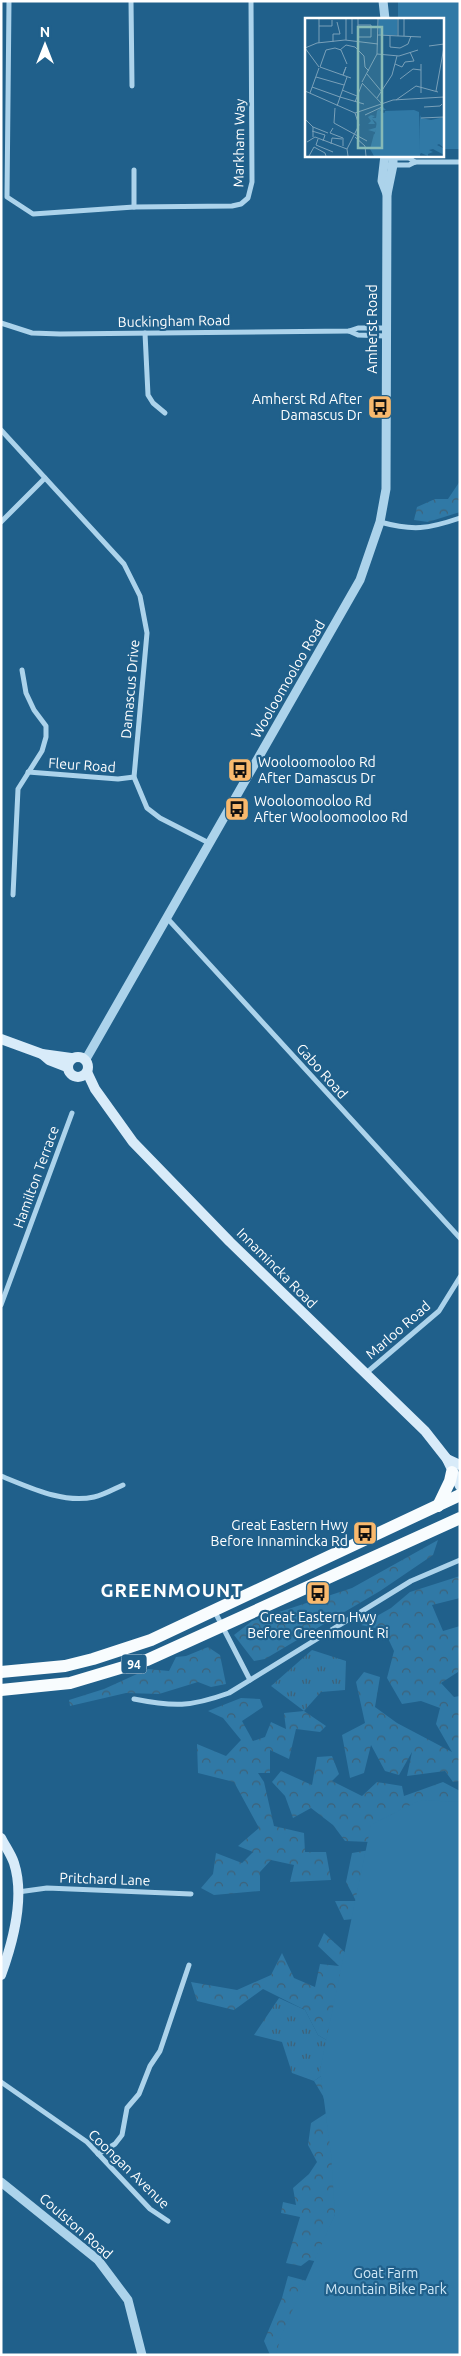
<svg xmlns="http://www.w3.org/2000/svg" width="461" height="2356" font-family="Ubuntu,sans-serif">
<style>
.grass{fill:url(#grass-tufts)}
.forest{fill:url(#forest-crowns)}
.park{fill:#3079a6}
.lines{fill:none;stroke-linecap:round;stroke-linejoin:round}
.minor{stroke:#acd3eb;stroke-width:5}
.tertiary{stroke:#acd3eb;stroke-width:9}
.secondary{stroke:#d8ebf9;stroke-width:10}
.trunk{stroke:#f8fcfe;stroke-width:12}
.labels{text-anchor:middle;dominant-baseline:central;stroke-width:4.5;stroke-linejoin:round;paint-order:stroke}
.shield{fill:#20608b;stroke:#bccfdc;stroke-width:1}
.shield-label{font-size:12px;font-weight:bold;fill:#fff}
.street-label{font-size:14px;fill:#fff;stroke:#20608b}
.poi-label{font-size:14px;fill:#fff;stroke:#20608b;text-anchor:end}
.park-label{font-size:14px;fill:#d1e9f8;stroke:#20608b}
.district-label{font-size:19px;font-weight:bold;letter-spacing:1px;fill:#fff;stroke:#20608b}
.inset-road{fill:none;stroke:#79a0b9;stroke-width:1}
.view{fill:#87bab6;fill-opacity:0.15;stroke:#87bab6;stroke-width:2.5}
.inset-edge{fill:none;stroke:#fff;stroke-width:2.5}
</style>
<defs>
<pattern id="grass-tufts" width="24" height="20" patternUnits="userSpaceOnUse" patternTransform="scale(1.25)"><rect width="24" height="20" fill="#3079a6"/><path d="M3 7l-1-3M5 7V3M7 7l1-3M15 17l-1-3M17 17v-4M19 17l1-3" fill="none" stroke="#3e6279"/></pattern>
<pattern id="forest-crowns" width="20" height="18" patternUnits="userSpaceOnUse" patternTransform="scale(1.25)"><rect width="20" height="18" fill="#3079a6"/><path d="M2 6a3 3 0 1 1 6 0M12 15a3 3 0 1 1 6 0" fill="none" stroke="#3e6279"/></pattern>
</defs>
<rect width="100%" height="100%" fill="#20608b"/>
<g class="grass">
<polygon points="312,1650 346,1661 345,1690 321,1692 304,1711 271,1686"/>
<polygon points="279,1998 305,2010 318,2035 345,2051 328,2071 314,2081 292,2073 282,2042 254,2035"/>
</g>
<g class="forest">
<polygon points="460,481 460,512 428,522 414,520 417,507 435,499 448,499"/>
<polygon points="438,1540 433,1555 380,1591 265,1659 254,1661 234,1635 252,1621 352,1588"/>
<polygon points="460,1576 460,1598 432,1605 443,1631 460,1626 458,1672 441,1683 454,1697 460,1696 460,1781 453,1782 445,1771 407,1776 412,1752 399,1775 385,1771 371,1745 364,1773 350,1778 342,1735 365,1723 356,1682 364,1672 380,1677 375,1707 397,1723 452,1752 436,1724 440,1708 421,1701 402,1704 387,1678 394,1651 384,1630 361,1625 391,1608 410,1592"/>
<polygon points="208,1647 220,1655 226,1684 211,1687 198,1682 159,1694 126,1693 70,1706 69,1700 104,1689 148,1669 169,1671 176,1657 186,1656"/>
<polygon points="241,1698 260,1699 263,1707 242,1721 253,1741 265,1737 271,1722 286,1729 284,1713 304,1711 326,1726 320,1732 296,1729 289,1759 270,1750 270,1773 258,1773 264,1782 274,1826 304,1833 305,1852 326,1852 331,1880 290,1882 294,1865 271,1860 260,1872 260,1891 214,1895 201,1888 213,1874 216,1853 242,1863 253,1852 238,1846 259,1828 234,1782 198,1773 197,1744 226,1756 241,1740 223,1718 208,1711"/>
<polygon points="332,1756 339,1774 332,1781 362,1796 377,1782 402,1786 404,1796 443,1782 460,1791 460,1827 451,1870 319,2262 309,2260 301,2266 286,2263 300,2217 281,2213 283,2202 296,2205 293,2188 309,2174 317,2162 308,2145 311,2123 328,2112 323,2096 314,2081 328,2071 391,1915 344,1920 335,1901 356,1901 346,1882 352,1853 376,1849 370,1842 345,1841 333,1825 311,1808 293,1818 285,1796 272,1782 281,1771 312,1785 317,1757"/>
<polygon points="324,1933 349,1956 333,2044 318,2035 305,2010 263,1989 234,2010 197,2001 191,1982 237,1990 271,1975 282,1953 294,1978 315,1987 320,1964 339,1966 318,1946"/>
<polygon points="288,2276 307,2281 324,2355 270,2355 264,2341 282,2298"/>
</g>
<g class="park">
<polygon points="398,1 460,1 460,149 442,149 442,19 398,19"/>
<polygon points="420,1800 460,1802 460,2355 276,2355 281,2336 335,2214 331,2154 320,2070 371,1825"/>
</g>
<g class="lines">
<g class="minor">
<polyline points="9,1 7,197 33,214 134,207 232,206 241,204 248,198 252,182 251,1"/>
<polyline points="131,1 132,86"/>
<polyline points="391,158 409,158 415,162"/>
<polyline points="386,165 409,165 415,162 460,162"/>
<polyline points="134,170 134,207"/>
<polyline points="1,323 32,333 60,334 349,331 358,328 385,328"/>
<polyline points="349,331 358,335 385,336"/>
<polyline points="145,333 148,395 153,403 165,413"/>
<polyline points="1,430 124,564 140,596 147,633 134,777 147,808 160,818 209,843"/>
<polyline points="1,522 45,478"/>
<path d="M380,522C413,531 428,529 460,518"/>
<polyline points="28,772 118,779 134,777"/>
<polyline points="13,895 18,789 42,751 46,737 46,726 34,710 26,693 22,670"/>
<polyline points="167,918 460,1238"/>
<polyline points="1,1305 72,1113"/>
<polyline points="365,1374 439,1311 460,1277"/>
<path d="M1,1476C29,1487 63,1504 94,1497C104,1495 114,1489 123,1485"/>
<polyline points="215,1612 250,1680"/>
<path d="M134,1699C174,1707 190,1707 229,1693L411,1581L460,1560"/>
<polyline points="18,1892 47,1888 191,1894"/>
<polyline points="1,2082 87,2142 150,2209 168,2221"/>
<polyline points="98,2154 115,2144 122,2135 127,2108 139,2094 150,2066 160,2051 189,1965"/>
</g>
<g class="tertiary">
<polyline points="383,1 385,19"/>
<polyline points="385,155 382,181 387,194"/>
<polyline points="86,1059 360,580 380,522 386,489 387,194 393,165 393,155"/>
<polyline points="1,2182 98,2260 128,2300 142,2355"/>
</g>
<g class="secondary">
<polyline points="1,1039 42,1054 71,1058"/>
<polyline points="42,1054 49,1060 67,1067"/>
<circle cx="78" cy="1067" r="10"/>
<polyline points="87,1072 95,1089 133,1142 230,1242 425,1431 447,1459 460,1486"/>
<polyline points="447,1459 460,1465"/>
<path d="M1,1838C5,1846 11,1854 14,1863C25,1897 13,1942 1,1975"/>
</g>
<g class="trunk">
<polyline points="438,1506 450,1481 452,1472"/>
<polyline points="1,1672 65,1666 93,1659 151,1640 460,1495"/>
<polyline points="1,1690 70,1683 147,1660 460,1518"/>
</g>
</g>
<defs>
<symbol id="bus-square" viewBox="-11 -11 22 22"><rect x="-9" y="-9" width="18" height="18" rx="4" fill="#f9b96d" stroke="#20608b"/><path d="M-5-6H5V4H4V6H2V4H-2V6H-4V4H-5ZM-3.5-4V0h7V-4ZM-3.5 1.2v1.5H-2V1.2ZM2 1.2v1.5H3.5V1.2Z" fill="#111"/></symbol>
</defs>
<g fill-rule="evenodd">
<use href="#bus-square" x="366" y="393" width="28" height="28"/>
<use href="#bus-square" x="226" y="756" width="28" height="28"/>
<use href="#bus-square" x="223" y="795" width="28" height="28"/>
<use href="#bus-square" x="351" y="1519" width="28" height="28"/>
<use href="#bus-square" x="304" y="1579" width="28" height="28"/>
</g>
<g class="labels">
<rect class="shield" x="121.5" y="1654.5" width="25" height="19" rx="4"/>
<g class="shield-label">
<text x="134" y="1664">94</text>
</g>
<g class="street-label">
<text transform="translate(239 143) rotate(-89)">Markham Way</text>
<text transform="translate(174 321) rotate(-1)">Buckingham Road</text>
<text transform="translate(372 329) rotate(-90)">Amherst Road</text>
<text transform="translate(288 679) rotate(-60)">Wooloomooloo Road</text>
<text transform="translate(130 689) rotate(-85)">Damascus Drive</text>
<text transform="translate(82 765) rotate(4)">Fleur Road</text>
<text transform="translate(322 1071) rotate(48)">Gabo Road</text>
<text transform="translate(36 1177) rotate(-70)">Hamilton Terrace</text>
<text transform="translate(277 1268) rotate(45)">Innamincka Road</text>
<text transform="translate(398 1330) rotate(-41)">Marloo Road</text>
<text transform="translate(105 1879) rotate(2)">Pritchard Lane</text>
<text transform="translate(129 2169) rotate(44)">Coongan Avenue</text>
<text transform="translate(76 2226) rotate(41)">Coulston Road</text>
</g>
<g class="poi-label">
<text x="362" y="399">Amherst Rd After<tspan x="362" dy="16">Damascus Dr</tspan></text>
<text x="258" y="762" text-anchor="start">Wooloomooloo Rd<tspan x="258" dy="16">After Damascus Dr</tspan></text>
<text x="254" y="801" text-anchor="start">Wooloomooloo Rd<tspan x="254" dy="16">After Wooloomooloo Rd</tspan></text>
<text x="348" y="1525">Great Eastern Hwy<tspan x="348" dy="16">Before Innamincka Rd</tspan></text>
<text x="318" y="1617" text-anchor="middle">Great Eastern Hwy<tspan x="318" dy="16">Before Greenmount Ri</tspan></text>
</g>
<g class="park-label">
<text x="386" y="2273">Goat Farm<tspan x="386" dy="16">Mountain Bike Park</tspan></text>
</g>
<g class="district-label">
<text x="172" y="1590">GREENMOUNT</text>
</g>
</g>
<g transform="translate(305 18)">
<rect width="139" height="139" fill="#20608b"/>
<path d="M115,97L116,100L126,102L139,99V130L134,126L132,127L138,130L139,137L128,131L124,132L128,134L123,136V138L116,135L114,138Z" fill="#3079a6"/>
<path d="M77,88L81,92H75L77,95L84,94L85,106H77L82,115L79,117L78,113L76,115L80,120L79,127L78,119L71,122L69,133L73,138H69L65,131L69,116L76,118L71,116L72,110L70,114L63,112L73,109L71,104L67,101L70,106H63L66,103L63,99L66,97L70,98L67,100H71L72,93Z" fill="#3079a6"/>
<path d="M73,0H92V17H74ZM109,92L114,94L115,138H69L67,132L72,103L79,102L80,93Z" fill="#3079a6"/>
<path class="inset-road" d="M14,0V25M53,0V19H66V7H53M99,0V18M14,8H27V2M47,16V0M73,17L116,19M85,18V29L95,30L103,26L106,18M93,18V0M41,22V0M28,24V16H35L32,4M124,28L139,26M0,30L12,25L40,22L73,26M0,30L14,49M35,32L41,27L50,29L59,38L60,49L64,53M72,36L94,38L113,32M90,46L97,49L100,44L109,43L105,34M15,49L21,32L30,30L36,32L42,46M15,49L46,60M62,56L77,74M38,57L41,49L38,57M11,59L39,67M95,61L108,51L116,52M57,64L72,36L73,0M57,65L78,87M7,69L35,79M37,72L52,78M0,73L50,95L88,82L139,79M131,73L139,29M5,75L14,50M116,75V46M35,79L59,86M72,80L87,57L92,38M91,82L111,68L133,74M50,84L57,66M32,88L42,59M119,89L135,88L137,86M30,90L29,105L62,123M60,97L77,89M116,100L139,99M0,101L8,109V119M8,109L23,115M28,110L25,115L38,120V128M7,113L20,117L18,123M50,119L60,128L61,138M13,121L11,127L28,134M2,124L10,119L42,131M26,126L27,120L37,121M4,138L9,129L20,135L21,138M43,138L42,131L54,107L50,95"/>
<path class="view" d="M53,9H77V130H53Z"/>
<rect width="139" height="139" class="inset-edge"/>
</g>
<rect width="461" height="2356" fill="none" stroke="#ffffff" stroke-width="5"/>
<g transform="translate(45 45)" stroke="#20608b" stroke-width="4" paint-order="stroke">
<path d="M0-4L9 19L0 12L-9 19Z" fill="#ffffff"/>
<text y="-8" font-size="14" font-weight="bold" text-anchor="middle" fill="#ffffff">N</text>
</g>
</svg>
